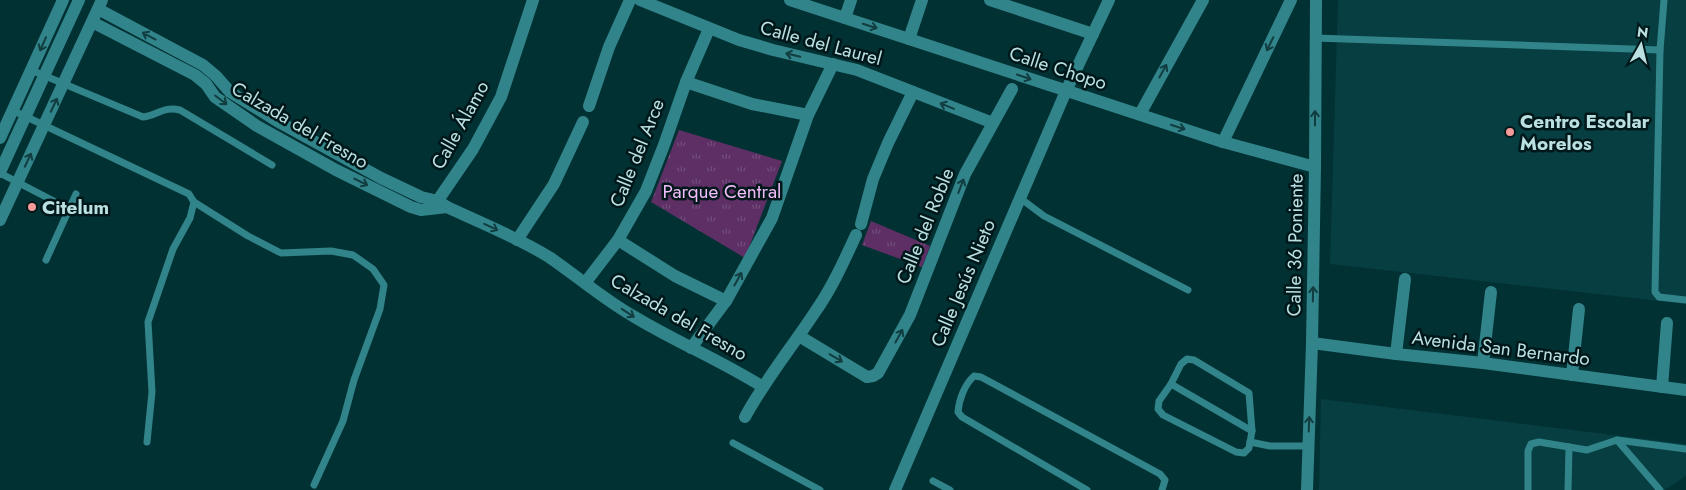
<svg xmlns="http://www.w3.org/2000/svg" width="1686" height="490" font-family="Jost,sans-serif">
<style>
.built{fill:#063e41}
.grass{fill:url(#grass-tufts)}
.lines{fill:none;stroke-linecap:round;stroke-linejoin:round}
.service{stroke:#318489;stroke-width:7}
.minor{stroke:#318489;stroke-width:12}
.secondary{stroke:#318489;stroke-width:12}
.oneway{stroke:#113d40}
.poi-dot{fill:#f59b99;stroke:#001719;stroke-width:2}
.labels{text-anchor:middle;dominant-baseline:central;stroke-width:5;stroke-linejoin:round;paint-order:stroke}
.street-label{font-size:19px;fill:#bae0e2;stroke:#001719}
.poi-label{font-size:19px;font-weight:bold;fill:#bae0e2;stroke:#001719;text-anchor:start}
.park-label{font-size:19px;fill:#f1bcfa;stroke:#001719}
</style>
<defs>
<pattern id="grass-tufts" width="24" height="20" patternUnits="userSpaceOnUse" patternTransform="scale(1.25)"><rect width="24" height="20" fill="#5d2f65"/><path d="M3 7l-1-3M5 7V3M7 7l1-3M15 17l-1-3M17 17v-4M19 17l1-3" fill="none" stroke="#724d7b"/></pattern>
</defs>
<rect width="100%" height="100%" fill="#023134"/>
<g class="built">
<polygon points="1338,0 1686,0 1686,304 1330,264"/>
<polygon points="1321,399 1686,444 1686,476 1665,490 1319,490"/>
</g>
<g class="grass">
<polygon points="679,130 782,161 745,258 651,202"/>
<polygon points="871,221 930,246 922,267 862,245"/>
</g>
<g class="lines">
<g class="service">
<polyline points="1315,38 1660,50 1664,0"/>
<polyline points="1660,50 1655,292 1659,297 1686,300"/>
<path d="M31,70L143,117C158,115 164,106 180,110L272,165"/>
<polyline points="12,110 189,194 194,202 190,218 173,249 148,322 152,392 147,442"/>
<polyline points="0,173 69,209"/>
<polyline points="1020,198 1044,216 1188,290"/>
<polyline points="194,202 248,236 281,253 331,251 353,255 373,269 384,285 380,309 354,380 343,421 314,485"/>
<polyline points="46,260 76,194"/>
<polygon points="1187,359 1194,360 1249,393 1252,431 1249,448 1244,453 1236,452 1163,415 1158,409 1159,401 1171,384 1181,364"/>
<polyline points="1171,384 1252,431"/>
<polyline points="1617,440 1686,449"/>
<polyline points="1250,442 1270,446 1309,446"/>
<polyline points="733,443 820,490"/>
<polyline points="1569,447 1587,450 1617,440 1660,490"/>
<polyline points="933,481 950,490"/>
<path d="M1087,490L962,417L958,412C959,399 965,384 974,376L981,377L1160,474L1165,480L1162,490"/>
<polyline points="1528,490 1528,451 1531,444 1539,442 1569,447 1568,490"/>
</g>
<g class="minor">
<polyline points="640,0 739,40 773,50 857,70 993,123"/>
<polyline points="790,0 1223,142 1315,167"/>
<polyline points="990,0 1093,34"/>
<path d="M98,9L203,65L216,76L230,92L277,121L381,178L421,197L438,201L447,207C481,223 517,237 549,257C577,276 603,299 633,316C676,342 720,360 763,387"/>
<polyline points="845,18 851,0"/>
<polyline points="92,22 195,75 206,84 215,97 257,126 336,170 411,207 421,210 447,207"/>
<polyline points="909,39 922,0"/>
<polyline points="686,82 752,104 808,115"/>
<polyline points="589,106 609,47 630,0"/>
<polyline points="1140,114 1203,0"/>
<polyline points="1223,142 1291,0"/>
<polyline points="434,206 473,149 501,97 533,0"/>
<polyline points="0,220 102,0"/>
<polyline points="861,224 873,179 888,143 913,92"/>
<polyline points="517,240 554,184 583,122"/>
<polyline points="618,240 675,276 726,301"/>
<polyline points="585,283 618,240 646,191 664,145 686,82 709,29"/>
<polyline points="799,336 867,377 873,376 878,373 910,315 965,174 1012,89"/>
<polyline points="1312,343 1396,354 1483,363 1686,390"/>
<polyline points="691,348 726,301 772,218 808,115 833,64"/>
<polyline points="1396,354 1405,279"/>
<polyline points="1483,363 1491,292"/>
<polyline points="1572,375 1579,309"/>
<polyline points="1662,387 1667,323"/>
<path d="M745,417C765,380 792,347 815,312C832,288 844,261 856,235"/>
<polyline points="895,490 1066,91 1109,0"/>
<polyline points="1307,490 1312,343 1315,167 1316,0"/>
</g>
<g class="secondary">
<polyline points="0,138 63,0"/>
<polyline points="0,172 79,0"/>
</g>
</g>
<defs><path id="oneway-shaft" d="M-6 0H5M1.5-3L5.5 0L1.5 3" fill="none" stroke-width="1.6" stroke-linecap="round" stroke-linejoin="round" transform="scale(1.25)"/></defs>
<g class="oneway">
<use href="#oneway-shaft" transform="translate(870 26) rotate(18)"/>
<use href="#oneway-shaft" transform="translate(149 36) rotate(-152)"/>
<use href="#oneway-shaft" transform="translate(43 44) rotate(114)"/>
<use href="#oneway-shaft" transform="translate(1270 44) rotate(116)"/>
<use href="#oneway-shaft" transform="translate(793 55) rotate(-167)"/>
<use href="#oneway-shaft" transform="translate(1163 71) rotate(-61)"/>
<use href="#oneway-shaft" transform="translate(1024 77) rotate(19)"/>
<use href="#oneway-shaft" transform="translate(221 100) rotate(37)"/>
<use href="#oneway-shaft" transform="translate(54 105) rotate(-65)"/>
<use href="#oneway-shaft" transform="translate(947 106) rotate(-158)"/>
<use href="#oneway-shaft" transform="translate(1315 118) rotate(-90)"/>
<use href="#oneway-shaft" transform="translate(1178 127) rotate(18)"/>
<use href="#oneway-shaft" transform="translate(28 160) rotate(-65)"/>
<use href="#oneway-shaft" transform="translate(361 182) rotate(26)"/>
<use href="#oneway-shaft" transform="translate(961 186) rotate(-69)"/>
<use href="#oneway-shaft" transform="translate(491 227) rotate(25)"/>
<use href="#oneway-shaft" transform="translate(738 279) rotate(-61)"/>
<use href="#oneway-shaft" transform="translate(1313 294) rotate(-89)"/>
<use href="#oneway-shaft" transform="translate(628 313) rotate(33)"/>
<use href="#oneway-shaft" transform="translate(899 336) rotate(-61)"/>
<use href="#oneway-shaft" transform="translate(836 358) rotate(31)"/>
<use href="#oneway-shaft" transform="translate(1309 424) rotate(-88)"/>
</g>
<g class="poi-dot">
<circle cx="1510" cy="132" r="5"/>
<circle cx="32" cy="207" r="5"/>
</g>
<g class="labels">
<g class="street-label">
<text transform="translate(821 43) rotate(15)">Calle del Laurel</text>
<text transform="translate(1058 68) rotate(18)">Calle Chopo</text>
<text transform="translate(300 125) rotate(30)">Calzada del Fresno</text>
<text transform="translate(460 125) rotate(-61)">Calle Álamo</text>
<text transform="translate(637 153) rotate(-68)">Calle del Arce</text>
<text transform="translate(925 226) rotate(-68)">Calle del Roble</text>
<text transform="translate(1295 245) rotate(-89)">Calle 36 Poniente</text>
<text transform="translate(963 283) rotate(-67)">Calle Jesús Nieto</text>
<text transform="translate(679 317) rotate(30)">Calzada del Fresno</text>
<text transform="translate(1501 348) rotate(7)">Avenida San Bernardo</text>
</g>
<g class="poi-label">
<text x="1520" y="121">Centro Escolar<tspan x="1520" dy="22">Morelos</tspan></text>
<text x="42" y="207">Citelum</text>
</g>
<g class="park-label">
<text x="722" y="191">Parque Central</text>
</g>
</g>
<g transform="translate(1641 45) rotate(8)" stroke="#001719" stroke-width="4" paint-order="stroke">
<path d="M0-4L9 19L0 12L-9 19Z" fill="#bae0e2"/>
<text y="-8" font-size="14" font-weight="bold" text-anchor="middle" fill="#bae0e2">N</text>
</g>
</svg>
